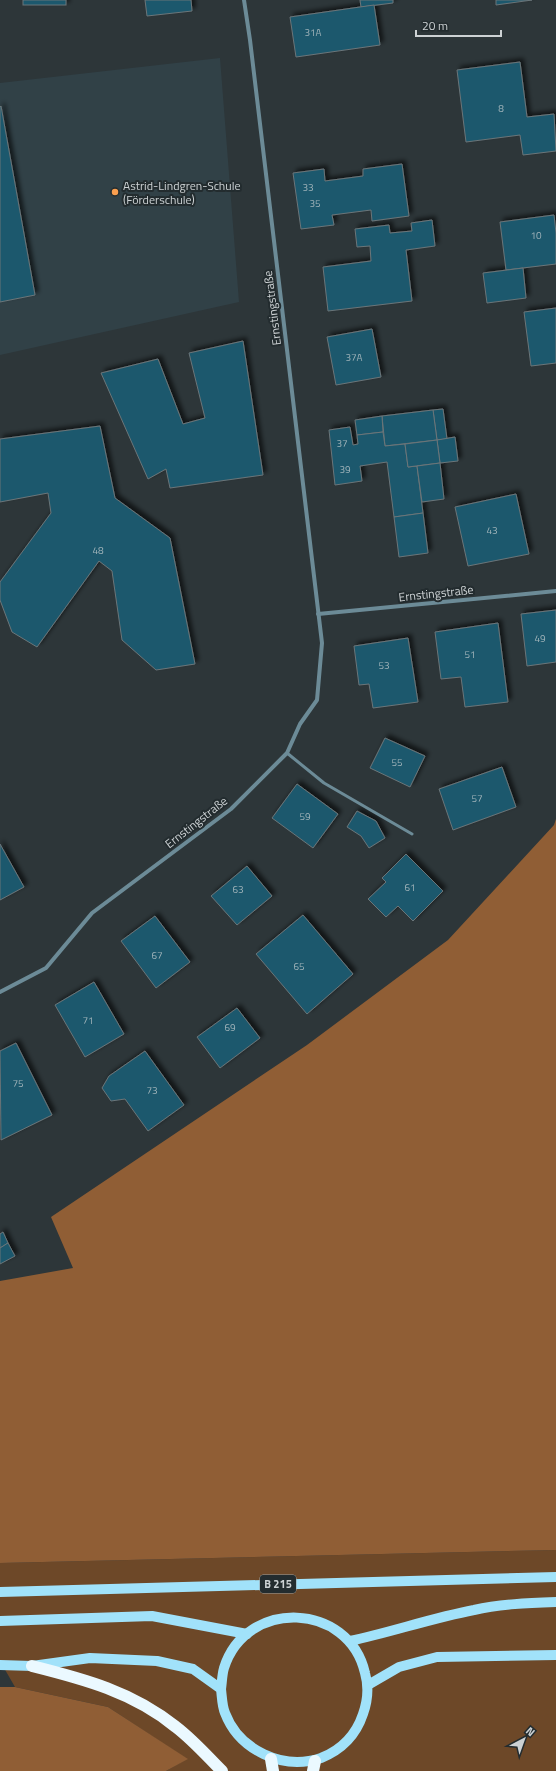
<svg xmlns="http://www.w3.org/2000/svg" width="556" height="1771" font-family="'Titillium Web',sans-serif">
<style>
.built{fill:#314147}
.green{fill:#6d4828}
.forest{fill:#905e35}
.building{fill:#1c596d;stroke:#6b7579;filter:url(#shadow)}
.lines{fill:none;stroke-linecap:round;stroke-linejoin:round}
.lane{stroke:#6c8b97;stroke-width:3}
.street{stroke:#6c8b97;stroke-width:4}
.primary{stroke:#a1e2fa;stroke-width:10}
.highway{stroke:#ebf9ff;stroke-width:12}
.poi-dot{fill:#fa9f4f;stroke:#232c2f;stroke-width:1.5}
.labels{text-anchor:middle;dominant-baseline:central;stroke-width:4;stroke-linejoin:round;paint-order:stroke}
.number-label{font-size:10px;fill:#a1b4ba}
.shield{fill:#232c2f;stroke:#9aa0a2;stroke-width:1}
.shield-label{font-size:11px;font-weight:bold;fill:#cdd2d4}
.poi-label{font-size:12px;fill:#cdd2d4;stroke:#232c2f;text-anchor:start}
.street-label{font-size:12px;fill:#cdd2d4;stroke:#232c2f}
</style>
<defs>
<filter id="shadow"><feDropShadow dx="3.5" dy="-3.5" stdDeviation="2" flood-color="#0009"/></filter>
</defs>
<rect width="100%" height="100%" fill="#2d3639"/>
<polygon class="built" points="220,58 239,302 0,355 0,83"/>
<polygon class="green" points="556,1550 556,1771 166,1771 187,1759 108,1707 15,1687 0,1661 0,1563"/>
<g class="forest">
<polygon points="556,819 556,1550 0,1563 0,1281 73,1268 51,1217 307,1045 448,940 554,825"/>
<polygon points="0,1687 15,1687 108,1707 188,1759 166,1771 0,1771"/>
</g>
<g class="building">
<rect x="23" y="0" width="43" height="5"/>
<polygon points="145,0 191,0 192,11 147,16"/>
<polygon points="360,0 393,0 393,3 361,7"/>
<polygon points="496,0 532,0 496,5"/>
<polygon points="374,5 380,45 296,57 290,17"/>
<polygon points="520,62 527,117 554,114 556,151 523,155 520,135 466,142 457,70"/>
<polygon points="1,106 35,295 0,302 0,107"/>
<polygon points="402,164 409,216 372,221 371,210 332,215 334,225 301,229 293,173 324,169 325,181 363,176 363,169"/>
<polygon points="554,215 556,233 556,264 506,270 500,222"/>
<polygon points="432,220 435,246 406,250 412,301 328,311 323,267 371,261 370,246 357,247 355,229 389,225 390,233 412,231 411,223"/>
<polygon points="523,268 526,298 487,303 483,273"/>
<polygon points="556,308 556,363 531,366 524,312"/>
<polygon points="372,329 381,377 336,385 327,337"/>
<polygon points="243,341 263,475 170,488 166,469 148,479 101,373 158,359 183,424 205,418 189,353"/>
<polygon points="443,409 447,439 437,440 433,410"/>
<polygon points="433,410 437,440 385,446 382,416"/>
<polygon points="382,416 383,432 357,435 355,420"/>
<polygon points="100,426 115,498 170,538 195,664 156,670 122,640 112,571 99,561 37,647 12,632 0,600 0,582 51,513 48,493 0,502 0,439"/>
<polygon points="350,427 353,445 358,444 357,435 383,432 385,446 405,444 408,467 417,466 423,513 394,517 387,462 360,466 362,481 335,485 329,430"/>
<polygon points="455,437 458,461 440,463 437,440"/>
<polygon points="437,440 440,463 408,467 405,444"/>
<polygon points="440,463 444,499 422,502 417,466"/>
<polygon points="516,494 529,554 468,566 455,507"/>
<polygon points="423,513 428,553 399,557 394,517"/>
<polygon points="556,610 556,662 527,666 521,614"/>
<polygon points="498,623 508,702 465,707 461,677 441,679 435,632"/>
<polygon points="408,638 418,702 373,708 369,684 359,685 354,646"/>
<polygon points="385,738 425,756 410,787 370,768"/>
<polygon points="502,767 516,807 453,830 439,789"/>
<polygon points="297,784 338,814 313,848 272,818"/>
<polygon points="357,811 376,821 385,838 369,848 361,836 347,827"/>
<polygon points="0,844 24,887 0,900"/>
<polygon points="406,854 443,891 413,921 398,906 386,917 368,899 386,882 382,878"/>
<polygon points="247,866 272,896 237,925 211,896"/>
<polygon points="303,915 353,974 307,1014 256,954"/>
<polygon points="155,916 190,962 156,988 121,941"/>
<polygon points="94,982 124,1034 85,1057 55,1005"/>
<polygon points="237,1008 260,1038 220,1068 197,1037"/>
<polygon points="16,1043 52,1115 1,1140 0,1051"/>
<polygon points="145,1051 184,1105 148,1131 125,1099 111,1101 102,1088 109,1076"/>
<polygon points="3,1232 8,1243 0,1248 0,1234"/>
<polygon points="8,1243 15,1256 0,1264 0,1248"/>
</g>
<g class="lines">
<polyline class="lane" points="287,753 324,783 412,834"/>
<g class="street">
<polyline points="318,614 556,591"/>
<polyline points="0,992 46,968 92,913 231,809 287,753 300,724 317,700 322,643 250,40 244,0"/>
</g>
<g class="primary">
<polyline points="0,1592 556,1577"/>
<polyline points="0,1621 152,1616 247,1634"/>
<path d="M350,1641C392,1632 432,1618 474,1610C501,1604 528,1603 556,1602"/>
<path d="M0,1665L32,1666L90,1658L157,1661L193,1669L221,1689C222,1697 222,1706 225,1713C239,1750 283,1771 321,1758C341,1750 356,1735 363,1714C368,1700 369,1687 365,1673C349,1602 246,1598 224,1668C222,1675 222,1682 221,1689"/>
<polyline points="368,1685 399,1667 437,1657 556,1655"/>
</g>
<g class="highway">
<path d="M32,1666C84,1679 133,1692 176,1727C193,1740 207,1756 222,1771"/>
<polyline points="271,1759 273,1771"/>
<polyline points="313,1771 315,1761"/>
</g>
</g>
<circle class="poi-dot" cx="115" cy="192" r="4"/>
<g class="labels">
<g class="number-label">
<text x="313" y="32">31A</text>
<text x="501" y="108">8</text>
<text x="308" y="187">33</text>
<text x="315" y="203">35</text>
<text x="536" y="235">10</text>
<text x="354" y="357">37A</text>
<text x="342" y="443">37</text>
<text x="345" y="469">39</text>
<text x="492" y="530">43</text>
<text x="98" y="550">48</text>
<text x="540" y="638">49</text>
<text x="470" y="654">51</text>
<text x="384" y="665">53</text>
<text x="397" y="762">55</text>
<text x="477" y="798">57</text>
<text x="305" y="816">59</text>
<text x="410" y="887">61</text>
<text x="238" y="889">63</text>
<text x="157" y="955">67</text>
<text x="299" y="966">65</text>
<text x="88" y="1020">71</text>
<text x="230" y="1027">69</text>
<text x="18" y="1083">75</text>
<text x="152" y="1090">73</text>
</g>
<rect class="shield" x="260" y="1575" width="36" height="18" rx="3"/>
<g class="shield-label">
<text x="278" y="1584">B 215</text>
</g>
<g class="poi-label">
<text x="123" y="185">Astrid-Lindgren-Schule<tspan x="123" dy="14">(Förderschule)</tspan></text>
</g>
<g class="street-label">
<text transform="translate(272 308) rotate(-97)">Ernstingstraße</text>
<text transform="translate(436 593) rotate(-6)">Ernstingstraße</text>
<text transform="translate(196 822) rotate(-38)">Ernstingstraße</text>
</g>
</g>
<g transform="translate(524 1739) rotate(41)" stroke="#232c2f" stroke-width="3" paint-order="stroke">
<path d="M0-3L7 15L0 10L-7 15Z" fill="#cdd2d4"/>
<text y="-6" font-size="11" font-weight="bold" text-anchor="middle" fill="#cdd2d4">N</text>
</g>
<path d="M416 30v6h85v-6" fill="none" stroke="#cdd2d4" stroke-width="2"/>
<text x="422" y="30" font-size="12" fill="#cdd2d4" stroke="#232c2f" stroke-width="3" paint-order="stroke">20 m</text>
</svg>
